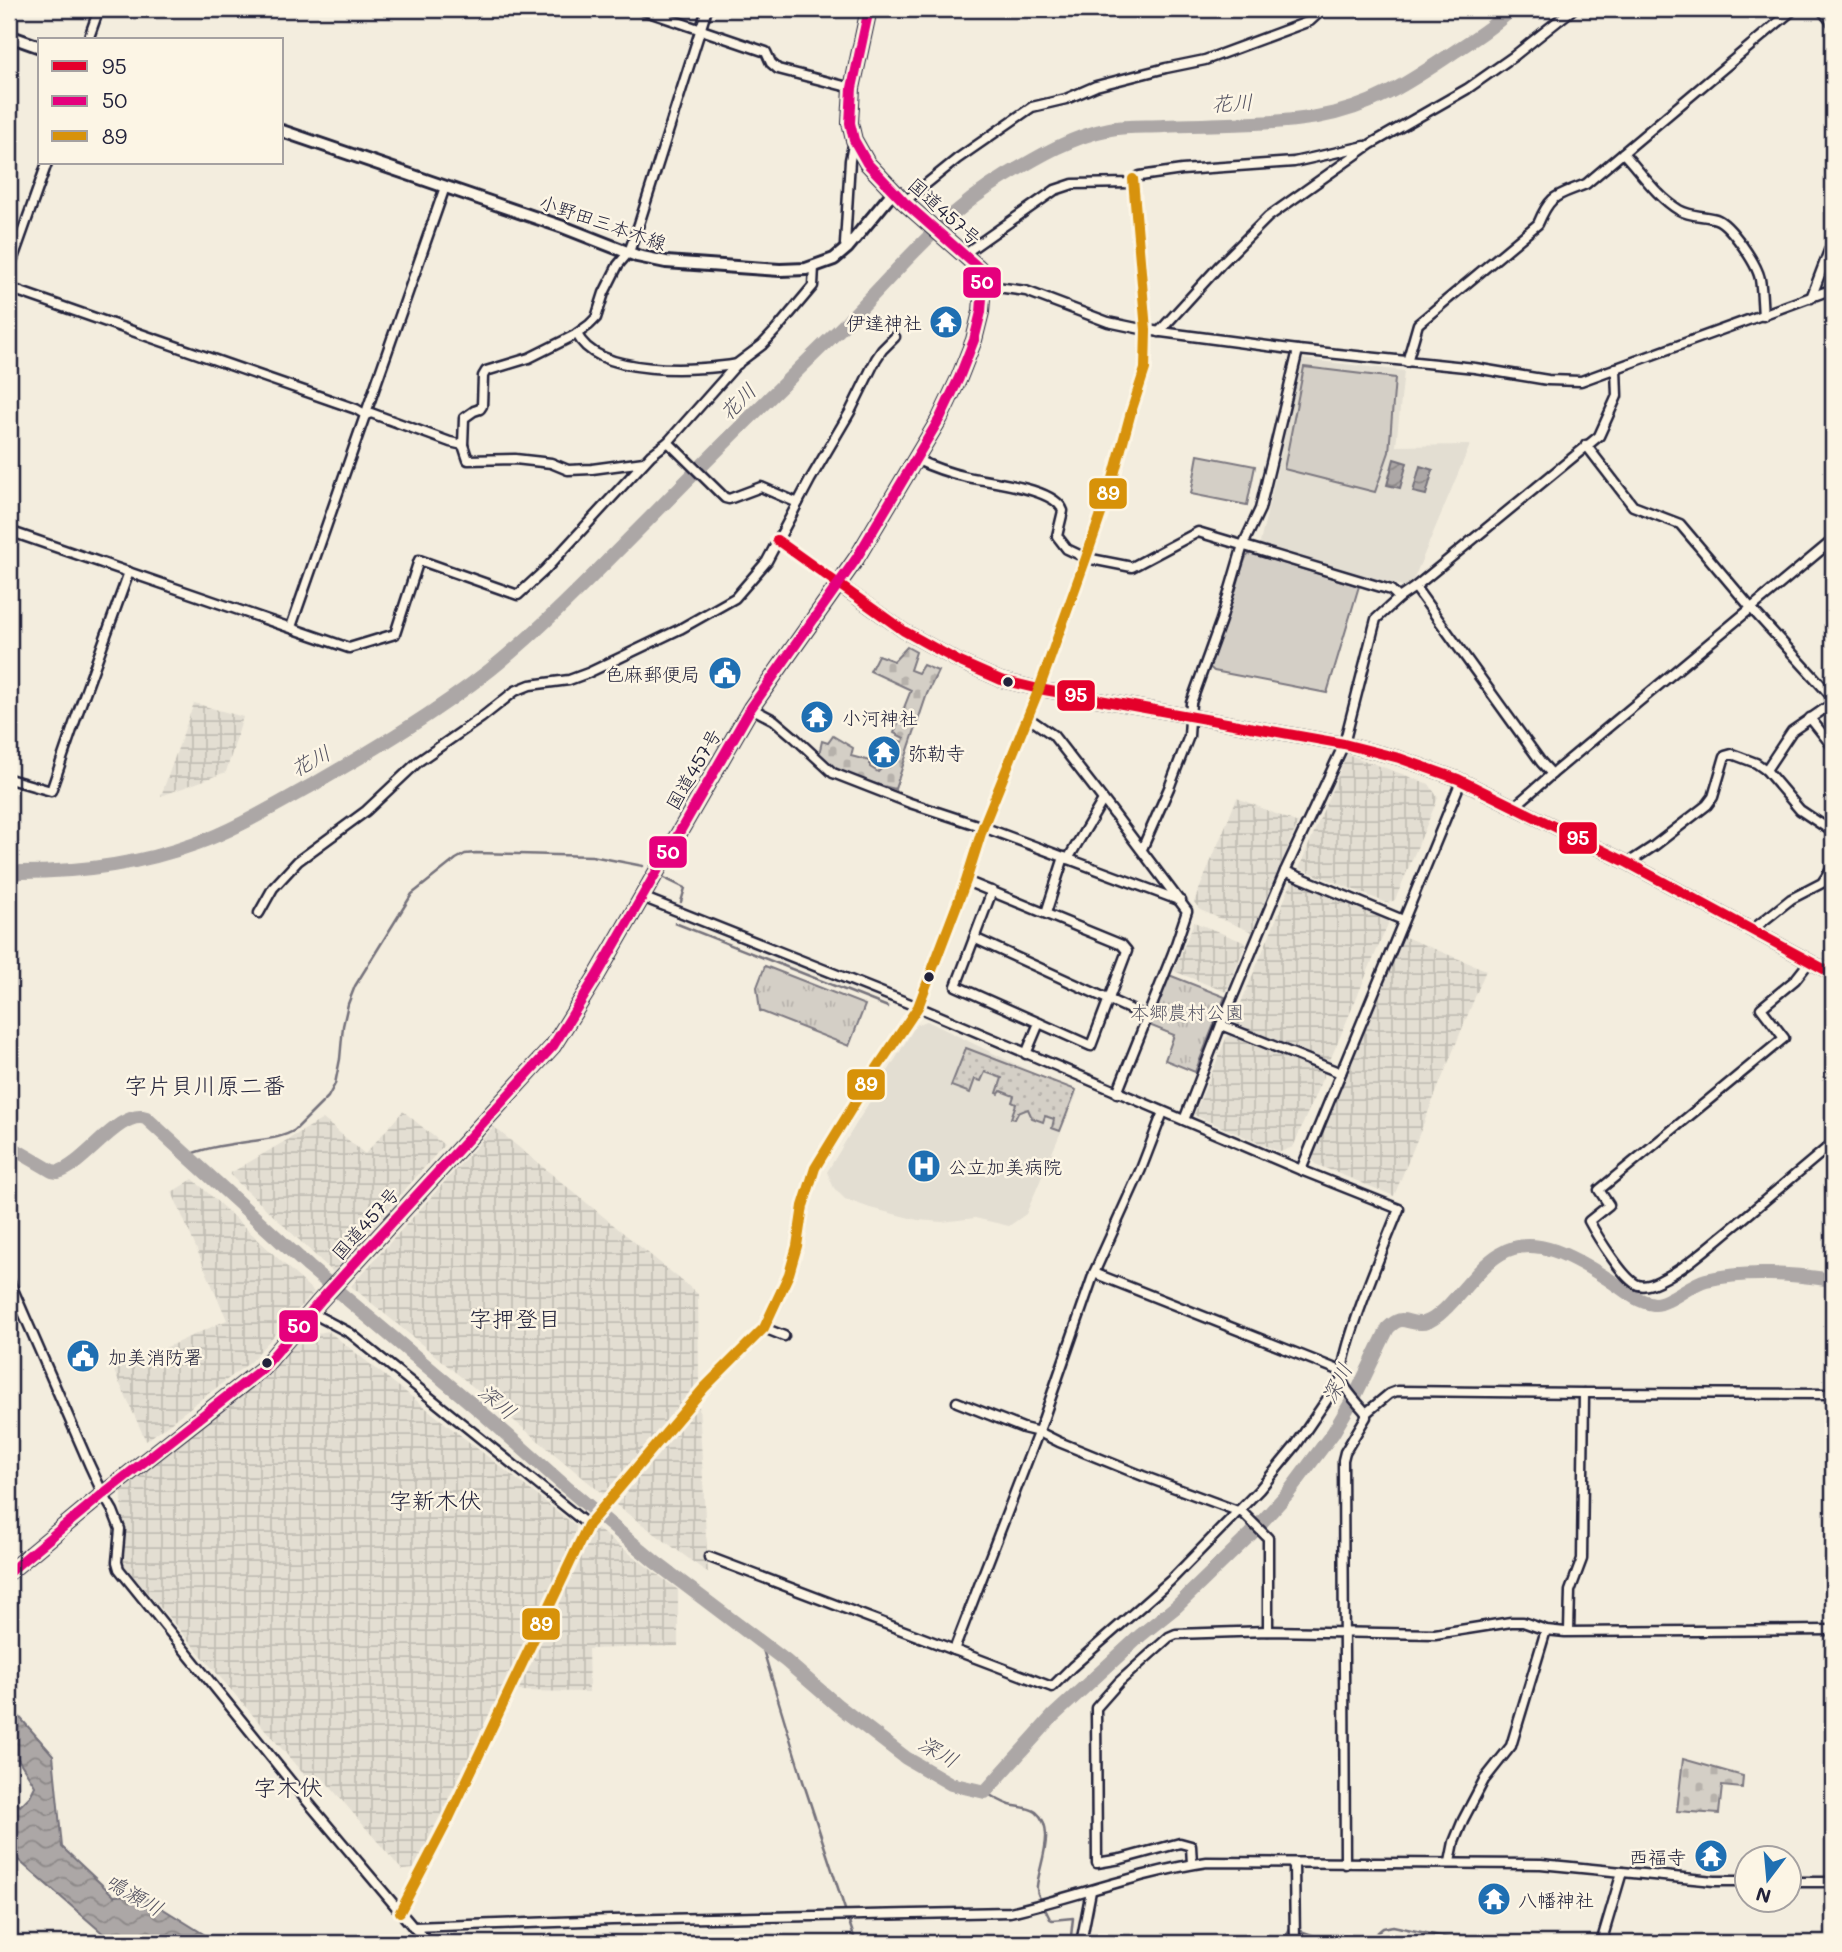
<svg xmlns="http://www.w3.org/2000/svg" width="1842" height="1952" font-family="Mali,'Klee One',sans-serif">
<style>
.built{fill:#e3ded2}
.industrial{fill:url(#industrial-grid)}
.grass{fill:#d4cfc6;stroke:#7b7880;stroke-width:2}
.cemetery{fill:url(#cemetery-stones);stroke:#7b7880;stroke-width:2}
.park{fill:url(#park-tufts);stroke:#7b7880;stroke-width:2}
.garden{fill:url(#garden-dots);stroke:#7b7880;stroke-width:2}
.water{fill:url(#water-waves);stroke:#75727b;stroke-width:2}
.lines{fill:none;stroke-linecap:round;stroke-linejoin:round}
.stream{stroke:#75727b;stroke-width:2.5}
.river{stroke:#aca7a6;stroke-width:14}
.minor-casing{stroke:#22223b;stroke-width:13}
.major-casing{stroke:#22223b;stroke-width:16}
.highway-casing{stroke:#22223b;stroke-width:18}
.minor{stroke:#fcf5e5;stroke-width:8}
.major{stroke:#fcf5e5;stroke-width:10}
.highway{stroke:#fcf5e5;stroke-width:12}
.bus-1-casing{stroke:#fcf5e5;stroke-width:16}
.bus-2-casing{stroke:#fcf5e5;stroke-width:16}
.bus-3-casing{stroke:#fcf5e5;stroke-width:16}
.bus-1{stroke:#e4002b;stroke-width:10}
.bus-2{stroke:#e5007d;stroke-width:10}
.bus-3{stroke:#d79209;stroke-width:10}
.bus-dot{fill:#22223b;stroke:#fcf5e5;stroke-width:2.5}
.labels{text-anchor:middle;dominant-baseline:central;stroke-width:5;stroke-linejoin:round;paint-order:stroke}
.street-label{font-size:19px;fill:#22223b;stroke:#fcf5e5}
.poi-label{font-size:19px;fill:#22223b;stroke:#fcf5e5;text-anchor:start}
.park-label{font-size:19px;fill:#575665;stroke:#fcf5e5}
.water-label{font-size:21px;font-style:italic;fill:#525160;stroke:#fcf5e5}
.quarter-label{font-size:23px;fill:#22223b;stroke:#fcf5e5}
.line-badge{stroke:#fcf5e5;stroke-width:2.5}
.badge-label{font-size:19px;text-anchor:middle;font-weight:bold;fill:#fff}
</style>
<defs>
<pattern id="industrial-grid" width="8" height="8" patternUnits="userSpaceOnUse" patternTransform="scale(1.75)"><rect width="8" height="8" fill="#e3ded2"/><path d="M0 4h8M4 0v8" fill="none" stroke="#c2beb5"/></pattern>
<pattern id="cemetery-stones" width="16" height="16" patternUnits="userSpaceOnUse" patternTransform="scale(1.75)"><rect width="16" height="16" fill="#d4cfc6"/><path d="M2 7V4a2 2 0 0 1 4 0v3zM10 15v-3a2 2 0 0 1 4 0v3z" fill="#b6b1ab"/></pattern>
<pattern id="park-tufts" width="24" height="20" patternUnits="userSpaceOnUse" patternTransform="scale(1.75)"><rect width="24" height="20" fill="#d4cfc6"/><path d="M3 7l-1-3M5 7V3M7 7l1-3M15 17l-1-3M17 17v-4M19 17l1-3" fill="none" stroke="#b6b1ab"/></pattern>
<pattern id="garden-dots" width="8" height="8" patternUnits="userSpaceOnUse" patternTransform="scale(1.75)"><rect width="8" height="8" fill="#d4cfc6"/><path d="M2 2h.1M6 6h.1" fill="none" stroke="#b6b1ab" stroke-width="1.8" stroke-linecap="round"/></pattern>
<pattern id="water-waves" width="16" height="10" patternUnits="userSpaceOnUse" patternTransform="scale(1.75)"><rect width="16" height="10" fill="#aca7a6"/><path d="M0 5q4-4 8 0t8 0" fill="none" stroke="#8c8888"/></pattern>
</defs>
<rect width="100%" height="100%" fill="#f3edde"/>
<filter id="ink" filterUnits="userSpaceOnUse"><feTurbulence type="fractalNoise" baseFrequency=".0143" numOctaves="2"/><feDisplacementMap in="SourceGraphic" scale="14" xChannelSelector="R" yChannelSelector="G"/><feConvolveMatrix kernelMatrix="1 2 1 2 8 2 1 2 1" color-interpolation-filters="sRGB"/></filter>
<g filter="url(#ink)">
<g class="built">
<polygon points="1300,359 1404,371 1396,446 1470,445 1410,588 1259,547 1282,449"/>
<polygon points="927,1021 1077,1094 1026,1214 1009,1226 975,1218 942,1222 918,1220 870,1208 845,1199 834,1188 827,1172 916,1025"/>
</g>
<g class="industrial">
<polygon points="194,703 243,717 226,772 161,796"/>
<polygon points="1347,754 1429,784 1438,798 1395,900 1387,903 1299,868"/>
<polygon points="1237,798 1298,823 1252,932 1200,910 1194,902"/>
<polygon points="1293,879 1387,918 1388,924 1293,1147 1280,1152 1194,1115"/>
<polygon points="1194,922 1246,943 1226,992 1174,971"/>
<polygon points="1400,935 1486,970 1394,1196 1315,1164 1310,1156"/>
<polygon points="403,1111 444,1145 333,1272 229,1174 323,1119 365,1154"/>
<polygon points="494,1127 698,1294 699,1381 604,1495 351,1286"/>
<polygon points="193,1179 314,1292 249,1363 146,1441 114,1371 227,1320 172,1192"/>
<polygon points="328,1331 576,1526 575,1539 414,1869 402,1870 321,1776 306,1777 122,1563 122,1491 258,1382 299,1337"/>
<polygon points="699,1405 708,1573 616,1505"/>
<polygon points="596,1528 678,1590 678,1646 588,1649 589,1692 517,1691 590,1536"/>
</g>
<g class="grass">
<polygon points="1304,367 1395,378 1389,452 1375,492 1284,469"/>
<polygon points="1198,455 1255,466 1247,505 1191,494"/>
<polygon points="1251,553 1359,586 1327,693 1214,671 1207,665 1246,557"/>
</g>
<g class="cemetery">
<path d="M907,647L916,652L910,670L918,673L923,665L938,671L927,694L895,789C873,783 832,774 819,754L822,741L828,743L833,736L853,748L851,756L870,761V767L878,772L883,767H889L898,748L892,742L893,739L903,742L904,738L894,733L911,690L870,671L878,655L894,661Z"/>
<polygon points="1683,1759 1743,1776 1742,1788 1722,1786 1719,1814 1677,1811"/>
</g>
<g class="park">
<polygon points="765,966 865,1005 849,1046 760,1011 757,987"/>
<polygon points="1169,975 1225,997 1195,1072 1165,1060 1174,1035 1149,1025"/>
</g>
<polygon class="garden" points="966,1048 1076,1090 1060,1131 1052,1128 1054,1119 1045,1116 1043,1122 1032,1118 1028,1109 1018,1113 1015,1119 1011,1118 1016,1104 1012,1102 1014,1096 1001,1091 999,1094 997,1093 1002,1078 985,1072 981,1081 975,1079 970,1093 951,1086"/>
<g class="water">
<polygon points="1394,459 1407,463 1400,488 1387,485"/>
<polygon points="1420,466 1433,470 1426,495 1413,492"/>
<polygon points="9,1705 53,1755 62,1847 114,1896 139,1894 218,1943 114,1943 9,1852 9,1795 20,1806 30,1796 35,1786 18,1759 15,1759 9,1757 9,1760"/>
</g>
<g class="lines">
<g class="stream">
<polyline points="660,876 685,888 681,902"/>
<polyline points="675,923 888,1007"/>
<path d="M188,1155C208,1147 231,1144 253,1141C267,1139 282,1138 295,1130L328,1097L335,1084L340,1059L343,1026L348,1004L355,986L412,894L456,859L465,854L476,853L592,856L643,866"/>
<polyline points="761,1643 801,1775 856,1943"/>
<path d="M985,1792C993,1797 1001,1802 1010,1805C1018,1807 1029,1807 1036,1812C1057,1829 1039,1865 1037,1886C1036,1892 1039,1896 1041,1901"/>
<polyline points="1044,1907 1050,1919 1052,1920 1073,1918 1071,1936 1075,1939 1090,1943"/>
<polyline points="1298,1930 1334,1943"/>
<polyline points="1288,1943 1287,1934 1290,1928 1292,1928"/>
<polyline points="1365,1943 1383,1928 1393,1926 1449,1938 1488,1937 1512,1943"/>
</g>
<g class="river">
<path d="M9,872C72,873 135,866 195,844C237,829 277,804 316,783C375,749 435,713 490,670C546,625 596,572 647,521C710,457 774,393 839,330C892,278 939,216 1004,177C1036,158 1072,136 1110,129C1127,126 1146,127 1164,126C1215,124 1267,125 1317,117C1371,108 1410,82 1454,52C1474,39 1494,26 1512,9"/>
<path d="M9,1146L52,1171L58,1172C85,1165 119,1109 146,1118L309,1267L486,1416L566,1487L655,1562L786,1661L837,1705L906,1758L951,1784L985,1792L1053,1716L1141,1635L1177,1606L1251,1534L1288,1493L1333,1433L1356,1394L1388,1328C1403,1313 1405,1324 1422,1323C1429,1323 1439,1315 1444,1310C1460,1295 1480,1266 1500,1254C1535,1232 1578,1260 1608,1279C1624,1289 1634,1301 1654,1304C1668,1305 1690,1284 1706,1280C1747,1270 1792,1274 1833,1280"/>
</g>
<defs>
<g id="minor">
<polyline points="640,9 766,52 771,63 778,69 852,88"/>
<polyline points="1821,9 1833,24"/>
<polyline points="88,40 99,9"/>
<path d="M1623,153C1641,172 1656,196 1679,210C1691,217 1704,215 1716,219C1730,224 1757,264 1760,279C1762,291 1762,304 1763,316"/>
<polyline points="904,202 957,159 1032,107 1066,99 1096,86 1166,68 1205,60 1310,21 1323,9"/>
<polyline points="847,248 845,244 850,160 854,140"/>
<polyline points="964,254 1055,190 1073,184 1130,183 1133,179 1140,176 1182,170 1294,162 1365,146"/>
<polyline points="9,270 47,163"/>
<polyline points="983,285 1026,291 1108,322 1146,330 1298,350 1475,368 1548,380 1581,381 1833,289"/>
<polyline points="9,288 356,409 366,415 371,413 450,442 463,445 464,418 474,411 480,409 482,406 483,376 486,371 529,358 575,335 589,325 596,318 604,293 618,265 629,252 639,224 707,9"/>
<polyline points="1811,298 1833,240"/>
<polyline points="1159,332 1220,265 1268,217 1371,144 1467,89 1514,56 1573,9"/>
<path d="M577,334C597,377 699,371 738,364"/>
<path d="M1407,362L1418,324L1538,224C1551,193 1557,196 1586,184L1794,9"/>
<polyline points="668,442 725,498 729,499 761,487 798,503"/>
<polyline points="463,445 468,460 515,459 551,463 568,470 592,469 644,462"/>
<polyline points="1586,445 1633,506 1680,524 1751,608 1833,698"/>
<path d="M915,459C932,467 949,473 967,477C989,482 1056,488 1063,511L1057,536L1067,549L1086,558L1132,567L1198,532L1391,590L1399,598"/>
<polyline points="9,531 349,648 395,634 419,560 518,595 545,570 651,455 668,442 738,363 762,345 776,330 813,286 814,266"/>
<polyline points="777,540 838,584"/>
<polyline points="1415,587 1541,762 1552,774"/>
<polyline points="291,627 445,187"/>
<polyline points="751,708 774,720 794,737 833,773 910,803 983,827 1181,901"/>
<polyline points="1027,717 1053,735 1109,807 1187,911 1173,953 1117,1093"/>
<polyline points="1810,718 1833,747"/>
<polyline points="1766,770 1792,731 1833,703"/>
<polyline points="9,779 51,791 77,715 129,572"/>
<polyline points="1514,807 1552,774 1833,540"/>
<polyline points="1142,849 1169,788 1189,736 1191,703 1221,620 1243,545 1260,509 1298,350"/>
<polyline points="1068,859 1103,800"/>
<polyline points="1628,863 1654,846 1707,805 1713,797 1725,756 1732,754 1756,763 1766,770 1800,810 1833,832"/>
<polyline points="1285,871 1403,920"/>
<polyline points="966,881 1122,945 1127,951 1091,1046 956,986 992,891"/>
<path d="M642,897L918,1007L1301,1170L1399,1209C1388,1237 1334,1361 1343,1383C1347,1393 1359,1404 1366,1413"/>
<polyline points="259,913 273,888 298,861 366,811 419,761 481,718 515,691 530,685 569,680 588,673 680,629 735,598 767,561 810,480 850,412 876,359 882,350 895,337"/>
<polyline points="1046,913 1064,857"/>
<polyline points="1752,930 1791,899 1822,883 1833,867"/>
<polyline points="974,938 1147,1017"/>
<path d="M1810,961L1795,980L1761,1008L1784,1038L1599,1190L1609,1205L1589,1221C1597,1236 1624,1280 1638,1285C1645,1287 1653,1284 1659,1281C1688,1267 1713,1243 1738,1223C1769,1197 1801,1170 1833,1143"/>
<polyline points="1221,1025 1341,1073"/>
<polyline points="1026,1054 1039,1023"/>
<polyline points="1184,1120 1221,1025 1285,871 1344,744 1376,619 1399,598 1415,587 1599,436 1617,396 1616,368"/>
<polyline points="1301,1170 1461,781"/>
<polyline points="1094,1273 1341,1371"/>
<polyline points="9,1280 89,1464 103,1494 113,1511 120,1529 117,1562 119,1569 296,1788 413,1927 430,1943"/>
<polyline points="310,1312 350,1333 588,1525"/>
<polyline points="764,1328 784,1336"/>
<polyline points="957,1402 1023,1428 1039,1432 1059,1442 1143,1476 1243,1513 1268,1538 1268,1631"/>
<polyline points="709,1557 1052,1687 1072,1667 1170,1581 1259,1490 1296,1445 1328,1398 1342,1379"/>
<polyline points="1569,1631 1570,1591 1582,1559 1584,1393"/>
<polyline points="954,1650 1043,1420 1094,1273 1141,1169 1163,1112"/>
<polyline points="1450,1862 1454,1842 1463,1820 1484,1780 1511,1746 1546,1630"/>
<polyline points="1192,1864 1191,1846 1180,1843 1121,1859 1097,1863 1096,1708 1119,1682 1169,1637 1176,1634 1268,1631 1435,1634 1511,1622 1523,1622 1546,1630 1565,1632 1833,1630"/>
<polyline points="1294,1864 1295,1943"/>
<polyline points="1345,1864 1343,1460 1345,1452 1366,1417 1366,1413 1389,1394 1397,1391 1584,1393 1833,1394"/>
<polyline points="1790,1882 1833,1882"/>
<polyline points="400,1912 448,1820 588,1525 704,1388 764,1328 789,1274 797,1246 803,1206 815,1168 869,1080 918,1007 966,881 983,827 1039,689 1086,558 1112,482 1131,412 1145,369 1146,330 1133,179"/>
<path d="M413,1927L612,1920L1010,1912C1076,1897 1140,1872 1207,1862L1541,1864L1714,1881H1748"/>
<polyline points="1295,1938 1311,1943"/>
<polyline points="1081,1943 1091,1891"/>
<polyline points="1601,1943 1622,1872"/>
</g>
<g id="major">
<polyline points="9,36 40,47"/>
<polyline points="282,131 563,227 637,256 666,262 780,270 806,269 834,259 847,248 894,191"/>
<polyline points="838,584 904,631 958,661 1001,680 1039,689 1344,744 1399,758 1458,779 1628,863 1833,974"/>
</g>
<polyline id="highway" points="9,1572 103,1494 262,1369 320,1301 553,1046 596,977 751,708 856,559 940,418 959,378 974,340 981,312 983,285 979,268 904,202 867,163 854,140 850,123 852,88 869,9"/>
</defs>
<use href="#minor" class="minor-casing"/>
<use href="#major" class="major-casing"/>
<use href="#highway" class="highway-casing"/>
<use href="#minor" class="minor"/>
<use href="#major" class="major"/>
<use href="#highway" class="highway"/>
<defs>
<polyline id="bus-1" points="777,540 904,631 958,661 1001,680 1039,689 1344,744 1399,758 1458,779 1628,863 1833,974"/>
<polyline id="bus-2" points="9,1572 103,1494 262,1369 320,1301 553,1046 596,977 751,708 856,559 940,418 959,378 974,340 981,312 983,285 979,268 904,202 867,163 854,140 850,123 852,88 869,9"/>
<polyline id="bus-3" points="400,1912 448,1820 588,1525 704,1388 764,1328 789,1274 797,1246 803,1206 815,1168 869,1080 918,1007 966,881 983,827 1039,689 1086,558 1112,482 1131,412 1145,369 1146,330 1133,179"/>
</defs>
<use href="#bus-1" class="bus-1-casing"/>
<use href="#bus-2" class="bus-2-casing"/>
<use href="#bus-3" class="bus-3-casing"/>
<use href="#bus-1" class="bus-1"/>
<use href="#bus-2" class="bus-2"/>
<use href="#bus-3" class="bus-3"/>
</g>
</g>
<defs>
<symbol id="temple-disc" viewBox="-11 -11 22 22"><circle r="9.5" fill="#1f6fb2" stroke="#fcf5e5"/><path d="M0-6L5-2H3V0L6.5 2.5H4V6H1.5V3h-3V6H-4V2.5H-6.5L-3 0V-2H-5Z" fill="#fff"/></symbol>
<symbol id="civic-disc" viewBox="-11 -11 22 22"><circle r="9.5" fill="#1f6fb2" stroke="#fcf5e5"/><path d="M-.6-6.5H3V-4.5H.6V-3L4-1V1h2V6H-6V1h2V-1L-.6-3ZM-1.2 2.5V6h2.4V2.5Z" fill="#fff"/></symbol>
<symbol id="hospital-disc" viewBox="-11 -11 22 22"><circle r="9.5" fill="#1f6fb2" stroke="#fcf5e5"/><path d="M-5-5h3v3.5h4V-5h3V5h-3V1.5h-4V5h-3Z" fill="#fff"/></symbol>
</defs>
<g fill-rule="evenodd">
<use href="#temple-disc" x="927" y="303" width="38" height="38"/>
<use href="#civic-disc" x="706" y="654" width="38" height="38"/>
<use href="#temple-disc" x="798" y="698" width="38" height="38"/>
<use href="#temple-disc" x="865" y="733" width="38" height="38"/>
<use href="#hospital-disc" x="905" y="1147" width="38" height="38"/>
<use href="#civic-disc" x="64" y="1337" width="38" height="38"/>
<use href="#temple-disc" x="1692" y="1837" width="38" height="38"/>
<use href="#temple-disc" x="1475" y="1880" width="38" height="38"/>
</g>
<g class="bus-dot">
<circle cx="1008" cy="682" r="6"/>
<circle cx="929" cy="977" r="6"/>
<circle cx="267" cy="1363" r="6"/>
</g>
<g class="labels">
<g class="street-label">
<text transform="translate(945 211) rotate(42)">国道457号</text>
<text transform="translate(603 222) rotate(19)">小野田三本木線</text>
<text transform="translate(693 769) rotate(-60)">国道457号</text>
<text transform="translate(365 1223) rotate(-48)">国道457号</text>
</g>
<g class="poi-label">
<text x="922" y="322" text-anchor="end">伊達神社</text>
<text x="700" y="673" text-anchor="end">色麻郵便局</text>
<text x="842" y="717">小河神社</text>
<text x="908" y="752">弥勒寺</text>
<text x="948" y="1166">公立加美病院</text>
<text x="108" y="1356">加美消防署</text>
<text x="1686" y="1856" text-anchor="end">西福寺</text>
<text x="1518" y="1899">八幡神社</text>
</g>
<g class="park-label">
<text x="1187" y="1011">本郷農村公園</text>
</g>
<g class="water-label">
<text transform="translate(1232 102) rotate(-3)">花川</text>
<text transform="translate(737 401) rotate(-45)">花川</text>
<text transform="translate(310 760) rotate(-28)">花川</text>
<text transform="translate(1336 1383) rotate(-63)">深川</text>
<text transform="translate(498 1401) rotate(40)">深川</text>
<text transform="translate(939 1751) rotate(30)">深川</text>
<text transform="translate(135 1894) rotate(30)">鳴瀬川</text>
</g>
<g class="quarter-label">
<text x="205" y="1085">字片貝川原二番</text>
<text x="515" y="1318">字押登目</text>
<text x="435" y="1500">字新木伏</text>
<text x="288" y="1787">字木伏</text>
</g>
</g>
<g class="line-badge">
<rect x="962" y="266" width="40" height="33" rx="7" fill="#e5007d"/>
<rect x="1088" y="477" width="40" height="33" rx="7" fill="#d79209"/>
<rect x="1056" y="679" width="40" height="33" rx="7" fill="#e4002b"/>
<rect x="1558" y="821" width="40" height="34" rx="7" fill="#e4002b"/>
<rect x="648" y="835" width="40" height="34" rx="7" fill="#e5007d"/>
<rect x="846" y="1068" width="40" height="33" rx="7" fill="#d79209"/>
<rect x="278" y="1309" width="41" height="34" rx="7" fill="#e5007d"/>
<rect x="521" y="1607" width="40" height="34" rx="7" fill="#d79209"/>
</g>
<g class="badge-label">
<text x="982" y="289">50</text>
<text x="1108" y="500">89</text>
<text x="1076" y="702">95</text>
<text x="1578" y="845">95</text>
<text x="668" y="859">50</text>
<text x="866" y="1091">89</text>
<text x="299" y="1333">50</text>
<text x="541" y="1631">89</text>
</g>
<rect width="1842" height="1952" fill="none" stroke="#fcf5e5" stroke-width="35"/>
<rect x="18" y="18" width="1807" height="1917" fill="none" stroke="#22223b" stroke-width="2.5" filter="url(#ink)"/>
<rect x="38" y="38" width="245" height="126" fill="#fcf5e5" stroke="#a5a1a1" stroke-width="2"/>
<rect x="52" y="61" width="35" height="10" fill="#e4002b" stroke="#a5a1a1" stroke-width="2"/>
<text x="102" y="74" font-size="21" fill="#22223b">95</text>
<rect x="52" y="96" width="35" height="10" fill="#e5007d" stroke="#a5a1a1" stroke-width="2"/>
<text x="102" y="108" font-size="21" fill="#22223b">50</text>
<rect x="52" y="131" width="35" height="10" fill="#d79209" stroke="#a5a1a1" stroke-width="2"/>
<text x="102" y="144" font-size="21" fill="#22223b">89</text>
<g transform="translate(1768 1879) rotate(196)"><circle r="33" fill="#fcf5e5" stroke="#a5a1a1" stroke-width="2"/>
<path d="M0-5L12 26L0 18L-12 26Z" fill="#1f6fb2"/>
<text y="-10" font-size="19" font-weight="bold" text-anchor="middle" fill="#22223b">N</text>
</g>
</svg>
